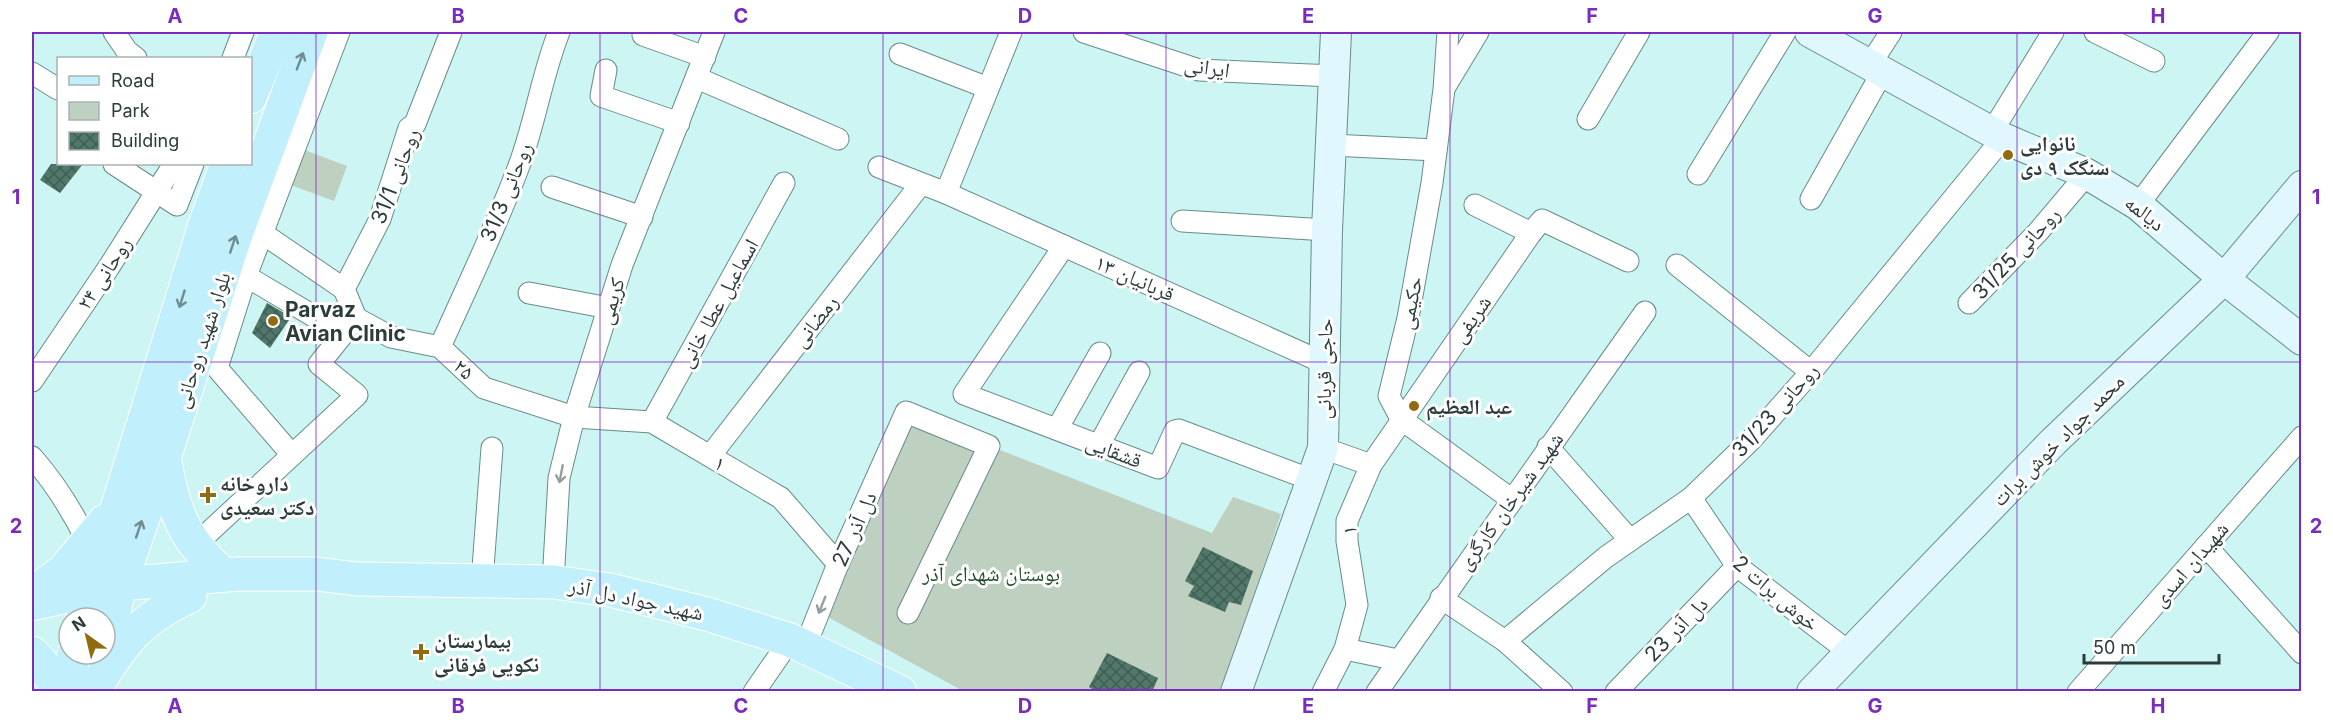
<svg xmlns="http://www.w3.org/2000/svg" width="2333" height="723" font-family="Inter,'Noto Naskh Arabic',sans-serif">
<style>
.green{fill:#bed0c0}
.building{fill:url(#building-cross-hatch)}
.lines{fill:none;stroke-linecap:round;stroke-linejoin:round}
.street-casing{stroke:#678c8a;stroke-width:23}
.secondary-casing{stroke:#678c8a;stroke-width:32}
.primary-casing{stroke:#fff;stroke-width:35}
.street{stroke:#fff;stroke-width:21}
.secondary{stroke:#e0f7fd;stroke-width:30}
.primary{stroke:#c1effb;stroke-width:33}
.oneway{stroke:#6f8d91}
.oneway2{stroke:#969e9d}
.grid{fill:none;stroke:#7b2cbf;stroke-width:1.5;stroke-opacity:0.55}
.poi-dot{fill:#916b12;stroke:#fff;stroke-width:2}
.labels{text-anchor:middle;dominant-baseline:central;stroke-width:6;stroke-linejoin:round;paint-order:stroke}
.street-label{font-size:21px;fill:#2c3c3b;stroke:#fff}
.poi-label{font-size:21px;font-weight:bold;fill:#2c3c3b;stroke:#fff;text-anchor:start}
.park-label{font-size:21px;fill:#214e2a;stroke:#fff}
.neatline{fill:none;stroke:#7b2cbf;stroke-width:2}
.grid-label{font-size:20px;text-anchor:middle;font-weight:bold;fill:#7b2cbf}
</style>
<defs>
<pattern id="building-cross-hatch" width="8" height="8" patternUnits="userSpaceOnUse" patternTransform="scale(1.5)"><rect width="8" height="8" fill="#507769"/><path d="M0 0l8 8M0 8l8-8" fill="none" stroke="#3f5e53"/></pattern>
</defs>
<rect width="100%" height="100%" fill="#cdf5f3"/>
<g class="green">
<polygon points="302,149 347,166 334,201 288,184"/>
<polygon points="913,416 1212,533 1233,497 1281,514 1223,691 963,691 815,610"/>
</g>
<g class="building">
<polygon points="51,164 83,164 60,193 40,180"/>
<polygon points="267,303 291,317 270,348 252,333"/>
<polygon points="1203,547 1253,571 1241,605 1229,602 1225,612 1188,596 1194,586 1185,581"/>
<polygon points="1107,653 1158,678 1152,692 1097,692 1089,687"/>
</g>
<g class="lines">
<defs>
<g id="street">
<polyline points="114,32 127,51 136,58"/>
<polyline points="1084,32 1199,70 1334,76"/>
<polyline points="1448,32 1444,89 1432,183 1408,318 1389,396 1401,419 1511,499"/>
<polyline points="2095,32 2154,61"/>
<polyline points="643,35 705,57"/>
<polyline points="900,54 988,88"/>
<polyline points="233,58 243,32"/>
<polyline points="1871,63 1891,32"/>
<polyline points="606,70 601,96 679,123"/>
<polyline points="32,73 58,89"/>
<polyline points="697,78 838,139"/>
<polyline points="1446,85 1478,32"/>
<polyline points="1588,119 1639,32"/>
<polyline points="1993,130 2053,32"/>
<polyline points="1331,145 1436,150"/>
<polyline points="114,164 177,205 193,164"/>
<polyline points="879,167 946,193 1324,363"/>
<polyline points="1698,174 1785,32"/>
<polyline points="552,187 642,217"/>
<polyline points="946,193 1011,32"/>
<polyline points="1811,199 1883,71"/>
<polyline points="1475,205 1531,233"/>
<polyline points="2138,205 2268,32"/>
<polyline points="1182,221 1327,230"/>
<polyline points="262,233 344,289"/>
<polyline points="1064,246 964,394 1158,468 1175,431 1179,430 1312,480"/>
<polyline points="1677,265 1811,372"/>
<polyline points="246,276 342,333"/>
<polyline points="529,293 609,308"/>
<polyline points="1969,303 2038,232 2087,174"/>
<polyline points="356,318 391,337 440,347 484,388 574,417 652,422 781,498 838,564"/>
<polyline points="356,318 344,289 380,219 409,128 415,124 451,32"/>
<path d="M440,347C466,289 494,231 517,171C535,126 541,77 559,32"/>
<polyline points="32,381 109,267 174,164"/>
<polyline points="652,422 784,183"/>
<polyline points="1057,429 1100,353"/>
<polyline points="1099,445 1139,372"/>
<polyline points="1548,447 1630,540"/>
<polyline points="1323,448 1371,465"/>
<polyline points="292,455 217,368 246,276 339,32"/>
<polyline points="710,456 920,185"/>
<path d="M32,457C55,483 73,512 88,543"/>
<polyline points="1691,498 1737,566 1849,652"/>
<polyline points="194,546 357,395 319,364 356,318"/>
<polyline points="2206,546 2302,653"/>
<polyline points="482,581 492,448"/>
<polyline points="553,582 559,478 574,417 622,265 714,32"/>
<polyline points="1441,598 1505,641 1562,692"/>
<polyline points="1505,641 1606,557 1691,498 1751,440 1811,372 2003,138"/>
<polyline points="805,647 838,564 906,412 989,446 908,613"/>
<polyline points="1345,649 1398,660"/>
<polyline points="754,692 790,640"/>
<polyline points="1323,692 1345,649 1357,605 1347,541 1347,521 1371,465 1531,233 1542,220 1628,261"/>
<polyline points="1377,692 1645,312"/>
<polyline points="1616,692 1737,566"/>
<polyline points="2078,692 2302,437"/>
</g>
<g id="secondary">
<polyline points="1810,32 2003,138 2087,174 2138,205 2224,279 2302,340"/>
<polyline points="1236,692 1323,448 1327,230 1336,32"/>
<polyline points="1812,692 2053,442 2224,279 2302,186"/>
</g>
<g id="primary">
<polyline points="250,97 277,32"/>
<path d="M164,458C175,512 181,537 224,575"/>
<polyline points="32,594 63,571 105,521"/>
<polyline points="32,604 120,584 239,574 317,574 357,579 553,582 610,590 707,614 790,640 900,692"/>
<polyline points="83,618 205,225 227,164"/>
<polyline points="105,652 120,584 164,458 235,237 311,32"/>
<polyline points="32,653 41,662 59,692"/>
<path d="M98,683C127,637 140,620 190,596"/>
<polyline points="66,692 74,654"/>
</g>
</defs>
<use href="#street" class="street-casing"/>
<use href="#secondary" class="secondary-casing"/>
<use href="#primary" class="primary-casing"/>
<use href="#street" class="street"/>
<use href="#secondary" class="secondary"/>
<use href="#primary" class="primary"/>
</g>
<defs><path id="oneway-shaft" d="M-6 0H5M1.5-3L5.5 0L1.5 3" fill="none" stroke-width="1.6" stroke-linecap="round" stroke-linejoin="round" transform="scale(1.5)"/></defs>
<g class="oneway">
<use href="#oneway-shaft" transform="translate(300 61) rotate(-69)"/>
<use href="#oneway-shaft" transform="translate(233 244) rotate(-72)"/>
<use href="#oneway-shaft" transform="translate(182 299) rotate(107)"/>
<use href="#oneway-shaft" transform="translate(139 529) rotate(-71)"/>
</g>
<g class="oneway2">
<use href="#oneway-shaft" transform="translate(561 474) rotate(101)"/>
<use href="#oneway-shaft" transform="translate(822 605) rotate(112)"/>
</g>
<path class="grid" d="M316,32V692M600,32V692M883,32V692M1166,32V692M1450,32V692M1733,32V692M2017,32V692M32,362H2302"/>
<g class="poi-dot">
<circle cx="2008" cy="155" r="6"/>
<circle cx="273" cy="321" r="6"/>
<circle cx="1414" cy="406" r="6"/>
<path d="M205 486h6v6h6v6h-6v6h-6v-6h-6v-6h6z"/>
<path d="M418 643h6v6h6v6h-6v6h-6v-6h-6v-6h6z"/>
</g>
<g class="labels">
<g class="street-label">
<text transform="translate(1207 67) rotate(8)">ایرانی</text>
<text transform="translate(395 176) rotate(-69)">روحانی 31/1</text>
<text transform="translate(506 192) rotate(-68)">روحانی 31/3</text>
<text transform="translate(2145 213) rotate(38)">دیالمه</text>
<text transform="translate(2016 253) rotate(-47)">روحانی 31/25</text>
<text transform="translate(104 273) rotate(-57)">روحانی ۲۴</text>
<text transform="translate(1135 278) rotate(24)">۱۳ قربانیان</text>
<text transform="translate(611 301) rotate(-73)">کریمی</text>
<text transform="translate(718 303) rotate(-61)">اسماعیل عطا خانی</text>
<text transform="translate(1410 303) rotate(-79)">حکیمی</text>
<text transform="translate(1471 319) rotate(-55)">شریفی</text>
<text transform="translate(815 321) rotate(-52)">رمضانی</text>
<text transform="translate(202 340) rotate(-72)">بلوار شهید روحانی</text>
<text transform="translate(464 369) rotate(43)">۲۵</text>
<text transform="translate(1324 369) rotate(-89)">حاجی قربانی</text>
<text transform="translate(1775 410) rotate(-48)">روحانی 31/23</text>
<text transform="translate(2058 440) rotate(-45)">محمد جواد خوش برات</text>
<text transform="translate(1114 451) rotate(21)">قشقایی</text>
<text transform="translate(720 463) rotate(30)">۱</text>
<text transform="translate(1510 501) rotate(-54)">شهید شیرخان کارگری</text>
<text transform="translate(854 529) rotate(-66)">دل آذر 27</text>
<text transform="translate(1349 530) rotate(-86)">۱</text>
<text transform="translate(2190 564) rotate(-49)">شهیدان اسدی</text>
<text transform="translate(1776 593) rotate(40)">خوش برات 2</text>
<text transform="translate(636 599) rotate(12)">شهید جواد دل آذر</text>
<text transform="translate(1676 629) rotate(-46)">دل آذر 23</text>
</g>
<g class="poi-label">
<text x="2020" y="143">نانوایی<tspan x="2020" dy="24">سنگک ۹ دی</tspan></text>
<text x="285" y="309">Parvaz<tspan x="285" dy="24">Avian Clinic</tspan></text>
<text x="1426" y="406">عبد العظيم</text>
<text x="220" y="483">داروخانه<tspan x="220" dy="24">دکتر سعیدی</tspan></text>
<text x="434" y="640">بیمارستان<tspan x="434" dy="24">نکویی فرقانی</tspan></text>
</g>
<g class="park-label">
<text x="991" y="573">بوستان شهدای آذر</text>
</g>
</g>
<rect width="2333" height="723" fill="none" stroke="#ffffff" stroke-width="66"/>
<rect x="57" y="57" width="195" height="108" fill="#ffffff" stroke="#abb1b1" stroke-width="1.5"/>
<rect x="69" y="76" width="30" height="9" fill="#c1effb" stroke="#abb1b1" stroke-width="1.5"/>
<text x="111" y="87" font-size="18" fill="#2c3c3b">Road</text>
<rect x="69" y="102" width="30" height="18" fill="#bed0c0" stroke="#abb1b1" stroke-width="1.5"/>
<text x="111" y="117" font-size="18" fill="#2c3c3b">Park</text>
<rect x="69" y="132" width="30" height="18" fill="url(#building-cross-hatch)" stroke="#abb1b1" stroke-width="1.5"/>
<text x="111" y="147" font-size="18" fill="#2c3c3b">Building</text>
<g transform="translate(87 636) rotate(326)"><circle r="28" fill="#ffffff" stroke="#abb1b1" stroke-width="1.5"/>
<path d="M0-4.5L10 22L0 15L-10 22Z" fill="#916b12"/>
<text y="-9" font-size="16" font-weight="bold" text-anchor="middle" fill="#2c3c3b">N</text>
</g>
<path d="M2084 654v9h135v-9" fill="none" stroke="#2c3c3b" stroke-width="3"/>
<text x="2093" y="654" font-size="18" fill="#2c3c3b" stroke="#ffffff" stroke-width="4.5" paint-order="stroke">50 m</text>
<rect x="33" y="33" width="2267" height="657" class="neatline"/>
<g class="grid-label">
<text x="175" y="23">A</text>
<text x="458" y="23">B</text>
<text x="741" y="23">C</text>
<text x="1025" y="23">D</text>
<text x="1308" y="23">E</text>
<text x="1592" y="23">F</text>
<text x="1875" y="23">G</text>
<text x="2158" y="23">H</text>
<text x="16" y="204">1</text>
<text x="2316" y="204">1</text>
<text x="16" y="533">2</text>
<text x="2316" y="533">2</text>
<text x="175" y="713">A</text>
<text x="458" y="713">B</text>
<text x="741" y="713">C</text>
<text x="1025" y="713">D</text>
<text x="1308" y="713">E</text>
<text x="1592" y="713">F</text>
<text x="1875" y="713">G</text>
<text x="2158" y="713">H</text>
</g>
</svg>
